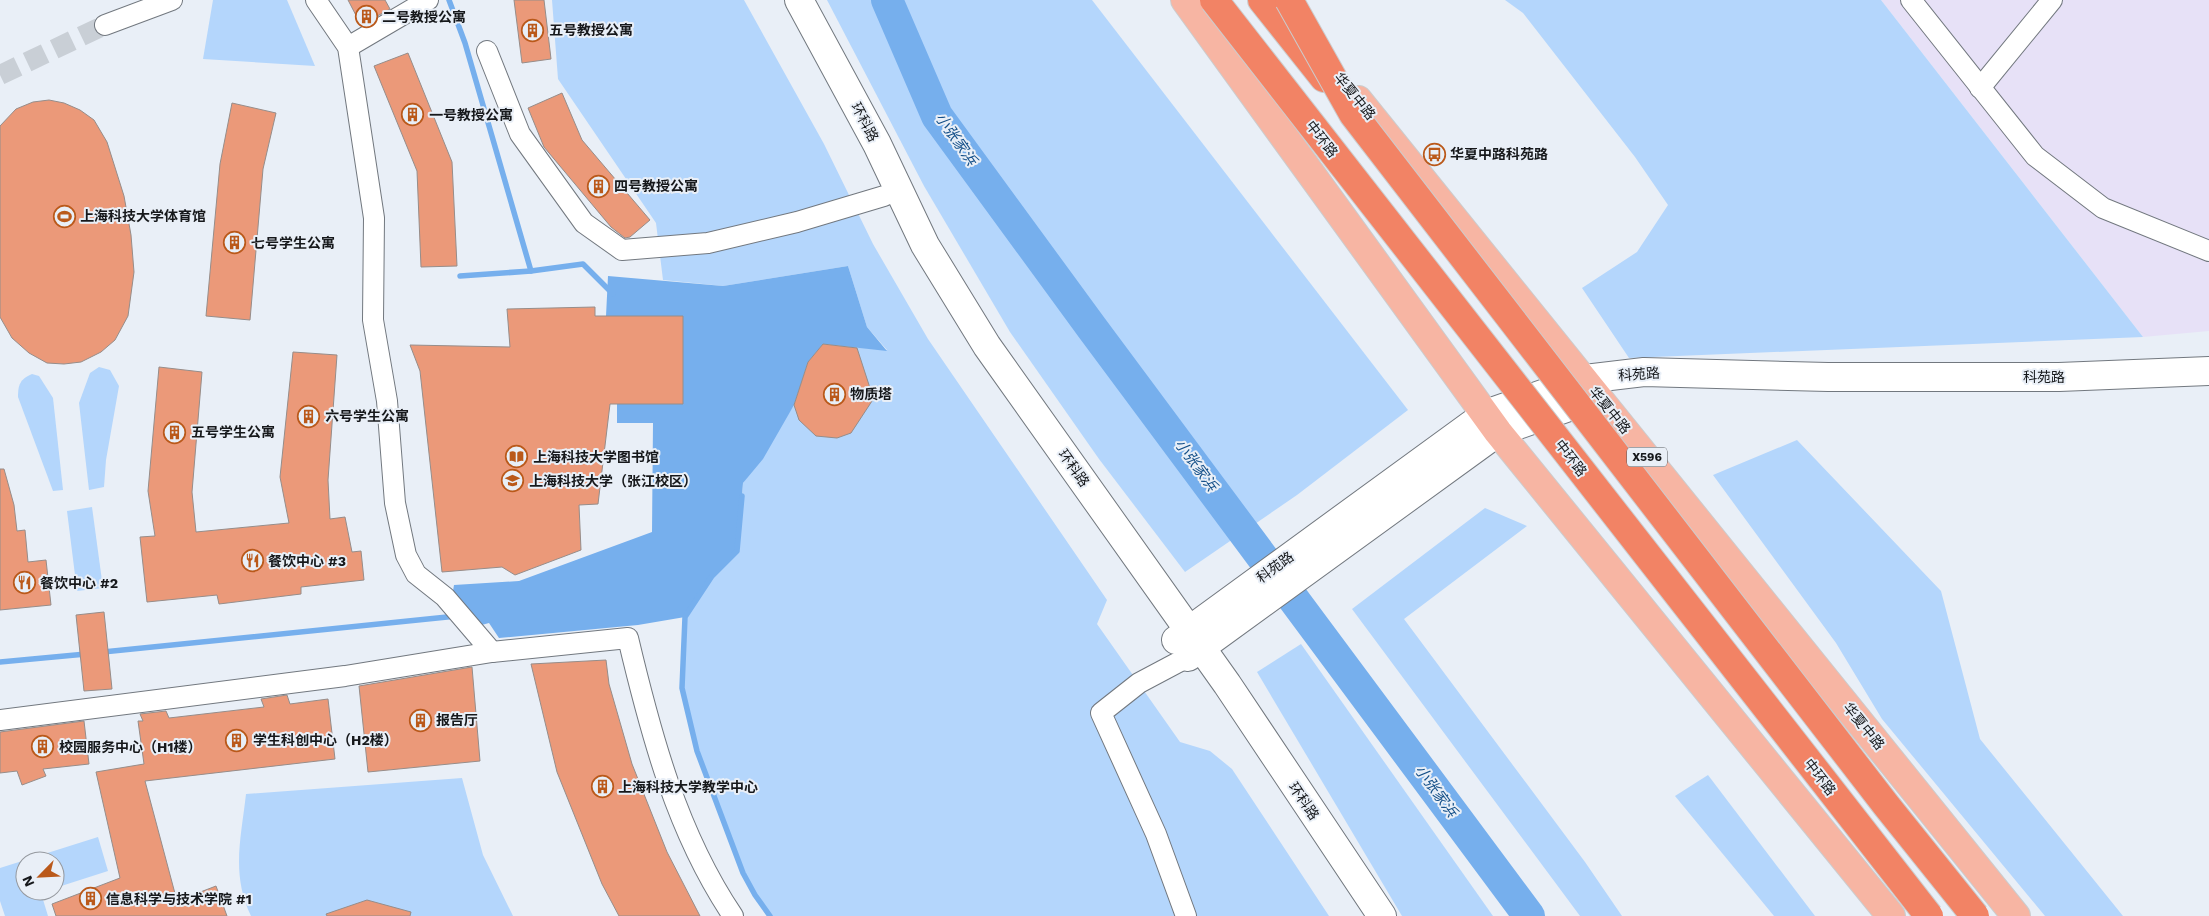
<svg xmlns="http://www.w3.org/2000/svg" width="2209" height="916" font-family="'Work Sans','Noto Sans SC',sans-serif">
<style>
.industrial{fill:#e7e1f7}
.green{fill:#b4d6fc}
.water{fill:#76afed}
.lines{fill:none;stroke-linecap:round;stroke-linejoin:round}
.stream{stroke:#76afed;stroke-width:5.5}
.river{stroke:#76afed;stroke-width:32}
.building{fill:#eb9979;stroke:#968d8a}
.street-tunnel{stroke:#c9cfd6;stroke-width:20;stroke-dasharray:20 10;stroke-linecap:butt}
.street-casing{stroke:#72787f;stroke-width:22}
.secondary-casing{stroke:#72787f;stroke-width:30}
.primary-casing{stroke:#cccccd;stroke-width:30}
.highway-casing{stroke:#cccccd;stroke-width:30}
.street{stroke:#fff;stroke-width:20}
.secondary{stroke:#fff;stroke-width:28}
.primary{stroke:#f7b5a3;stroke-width:28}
.highway{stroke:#f28365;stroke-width:28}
.highway-bridge-casing{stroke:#cccccd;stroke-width:30;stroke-linecap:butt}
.highway-bridge{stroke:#f28365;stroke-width:28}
.labels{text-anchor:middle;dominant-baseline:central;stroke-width:4;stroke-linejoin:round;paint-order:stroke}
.shield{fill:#e9eff7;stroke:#55585d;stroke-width:1}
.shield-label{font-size:12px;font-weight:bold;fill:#16181b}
.poi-label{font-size:14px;font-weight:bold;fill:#16181b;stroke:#e9eff7;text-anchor:start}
.street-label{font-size:14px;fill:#16181b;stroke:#e9eff7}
.water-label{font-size:15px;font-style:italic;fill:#155089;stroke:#e9eff7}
</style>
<rect width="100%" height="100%" fill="#e9eff7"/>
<polygon class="industrial" points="1881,0 2209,0 2209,331 2143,337"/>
<g class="green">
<polygon points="213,0 287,0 315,66 203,59"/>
<polygon points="552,0 744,0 824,144 873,244 928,339 1107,600 1097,624 1180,742 1210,751 1232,769 1329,916 770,916 755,895 743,873 703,766 682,688 685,617 712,576 737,551 743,483 794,405 808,362 823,344 887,350 867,327 848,266 723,286 663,280 656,223 558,79"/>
<polygon points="827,0 1092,0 1408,410 1297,495 1185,572 1099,459 1010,332 924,186"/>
<polygon points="1505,0 1881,0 2143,337 1629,358 1582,288 1637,252 1668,205 1635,157 1523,13"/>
<polygon points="99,367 110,370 119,386 106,460 104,487 89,490 79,403 90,373"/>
<path d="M32,374L39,376L53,398L63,490L53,491L18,397C18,385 20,379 32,374Z"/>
<polygon points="1797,440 1941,591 1980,739 2123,916 2045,916 1882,719 1836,643 1713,475"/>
<polygon points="92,507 103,588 77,591 67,511"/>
<polygon points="1485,508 1527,526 1404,619 1585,862 1622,916 1580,916 1352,609"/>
<polygon points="1301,644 1493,916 1402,916 1257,672"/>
<polygon points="1708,775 1815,916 1774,916 1675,796"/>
<path d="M462,778L483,855L513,916H251C231,874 241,839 246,794Z"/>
<polygon points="98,837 108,871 55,888 55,861 25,861 25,891 45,891 41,893 48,916 5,916 0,901 0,868"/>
</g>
<polygon class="water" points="848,266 867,327 887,351 823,344 808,362 794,405 763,459 743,483 737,551 712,576 685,617 638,625 499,638 489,623 478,626 452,597 454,585 519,581 652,532 653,423 617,423 617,404 606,316 608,276 723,286"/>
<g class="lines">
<g class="stream">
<polyline points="449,0 465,43 531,271 583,264 613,294"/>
<polyline points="460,276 531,271"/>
<polyline points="742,496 737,551 712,576 685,617 682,688 697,751 743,873 755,895 770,916"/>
<polyline points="103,652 457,616"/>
<polyline points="0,662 86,654"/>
</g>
<polyline class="river" points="887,0 937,116 1092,328 1529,916"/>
</g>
<g class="building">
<polygon points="348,0 385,0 390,9 361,25"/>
<polygon points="514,0 544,0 551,59 522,63"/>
<polygon points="408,53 452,162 457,266 421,267 417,171 374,66"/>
<polygon points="562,93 582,140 650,220 630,237 625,238 611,227 544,147 528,108"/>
<polygon points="49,100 64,103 80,110 94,120 107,142 124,196 131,235 134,272 128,316 115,340 101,352 81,362 64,364 47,363 29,353 12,338 0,317 0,126 16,109 33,102"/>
<polygon points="232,103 276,113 263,169 250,320 206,316 220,164"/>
<polygon points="595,307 595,316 683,316 683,404 610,404 598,504 579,505 581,550 515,575 502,567 442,572 420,371 410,345 510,347 507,309"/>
<polygon points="823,344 857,348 870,388 872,401 851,433 837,438 816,436 799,420 794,405 808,362"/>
<polygon points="293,352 337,355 328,480 330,519 345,517 352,552 361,551 364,580 301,587 301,594 219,604 217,595 147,602 140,537 155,536 148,491 159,367 202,372 192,492 196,532 289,523 280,477"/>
<polygon points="0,469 4,469 14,505 17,531 25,530 28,562 46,560 51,605 0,610"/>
<polygon points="104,612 112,689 84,691 76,615"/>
<polygon points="606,660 609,684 632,764 667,852 700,916 619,916 602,884 557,772 531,664"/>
<polygon points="472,667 480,761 368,772 359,686"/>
<polygon points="287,695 290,704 328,699 335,759 145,781 177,901 216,886 227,916 56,916 52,904 120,878 96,772 144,764 138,721 143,721 140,714 166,711 169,718 264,707 261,699"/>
<polygon points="84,721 89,764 43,769 46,776 22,785 17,771 0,773 0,732"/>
<polygon points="367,900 411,912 410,916 327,916 326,914"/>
</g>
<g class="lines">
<polyline class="street-tunnel" points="0,75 105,25"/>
<defs>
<g id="street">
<polyline points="316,0 348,47 374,218 373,320 387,401 395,503 406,555 416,574 445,597 492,652"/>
<polyline points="1911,0 2035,156 2103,208 2209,251"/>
<polyline points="105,25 172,0"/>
<polyline points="348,47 428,0"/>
<polyline points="487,51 520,134 584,223 622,250 708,243 797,222 884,196"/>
<polyline points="1980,88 2052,0"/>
<path d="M0,720L345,676L492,652L628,638C651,735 677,833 733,916"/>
<polyline points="1186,916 1156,834 1101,713 1139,683 1188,657"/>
</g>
<g id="secondary">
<polyline points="799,0 877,144 925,245 987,346 1227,684 1382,916"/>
<polyline points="1176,640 1486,414 1585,379 1644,372 1828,377 2059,377 2209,371"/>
<polyline points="1188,657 1498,432 1597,397"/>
</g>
<g id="primary">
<polyline points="1185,0 1498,432 1891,916"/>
<polyline points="1358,100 2016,916"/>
</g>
<polyline id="highway" points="1262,0 1324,78"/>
</defs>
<use href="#street" class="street-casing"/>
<use href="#secondary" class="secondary-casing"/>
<use href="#primary" class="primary-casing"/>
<use href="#highway" class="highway-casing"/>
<use href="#street" class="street"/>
<use href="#secondary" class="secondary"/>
<use href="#primary" class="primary"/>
<use href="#highway" class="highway"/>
<defs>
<g id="highway-bridge">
<polyline points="1214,0 1929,916"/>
<polyline points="1289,0 1353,114 1886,805 1975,916"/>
</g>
</defs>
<use href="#highway-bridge" class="highway-bridge-casing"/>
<use href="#highway-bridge" class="highway-bridge"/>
</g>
<defs>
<symbol id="building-ring" viewBox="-11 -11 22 22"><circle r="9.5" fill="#e9eff7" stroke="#ba591a" stroke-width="1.5"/><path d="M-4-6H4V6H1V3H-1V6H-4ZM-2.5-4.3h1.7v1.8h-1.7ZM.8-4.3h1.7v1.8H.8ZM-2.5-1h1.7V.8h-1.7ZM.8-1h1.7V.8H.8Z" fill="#ba591a"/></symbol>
<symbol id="bus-ring" viewBox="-11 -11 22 22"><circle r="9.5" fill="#e9eff7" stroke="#ba591a" stroke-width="1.5"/><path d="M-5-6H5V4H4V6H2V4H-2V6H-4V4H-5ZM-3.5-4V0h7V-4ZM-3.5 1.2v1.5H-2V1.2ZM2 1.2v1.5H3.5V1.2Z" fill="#ba591a"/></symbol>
<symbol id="stadium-ring" viewBox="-11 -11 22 22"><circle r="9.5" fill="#e9eff7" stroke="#ba591a" stroke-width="1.5"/><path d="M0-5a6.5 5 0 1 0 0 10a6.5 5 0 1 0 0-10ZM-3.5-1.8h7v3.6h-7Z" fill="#ba591a"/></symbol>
<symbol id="library-ring" viewBox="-11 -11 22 22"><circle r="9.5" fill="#e9eff7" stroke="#ba591a" stroke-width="1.5"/><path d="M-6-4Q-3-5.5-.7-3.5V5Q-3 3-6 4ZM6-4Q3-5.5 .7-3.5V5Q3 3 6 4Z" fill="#ba591a"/></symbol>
<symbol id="university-ring" viewBox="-11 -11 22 22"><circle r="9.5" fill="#e9eff7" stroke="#ba591a" stroke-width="1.5"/><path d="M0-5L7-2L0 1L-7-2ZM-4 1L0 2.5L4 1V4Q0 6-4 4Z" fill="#ba591a"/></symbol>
<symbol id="restaurant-ring" viewBox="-11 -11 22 22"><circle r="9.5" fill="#e9eff7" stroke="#ba591a" stroke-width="1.5"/><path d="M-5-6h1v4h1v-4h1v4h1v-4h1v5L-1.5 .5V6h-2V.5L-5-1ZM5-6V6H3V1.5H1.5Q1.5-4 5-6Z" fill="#ba591a"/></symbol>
</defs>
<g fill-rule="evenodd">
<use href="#building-ring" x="354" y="4" width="25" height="25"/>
<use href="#building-ring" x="520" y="18" width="25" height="25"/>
<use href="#building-ring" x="400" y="102" width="25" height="25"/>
<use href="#bus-ring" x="1422" y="142" width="25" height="25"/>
<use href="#building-ring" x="586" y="174" width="25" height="25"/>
<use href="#stadium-ring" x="52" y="204" width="25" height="25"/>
<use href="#building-ring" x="222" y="230" width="25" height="25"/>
<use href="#building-ring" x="822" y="382" width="25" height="25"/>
<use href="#building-ring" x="296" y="404" width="25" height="25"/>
<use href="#building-ring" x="162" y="420" width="25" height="25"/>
<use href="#library-ring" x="504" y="444" width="25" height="25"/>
<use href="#university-ring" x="500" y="468" width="25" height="25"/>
<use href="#restaurant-ring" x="240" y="548" width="25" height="25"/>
<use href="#restaurant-ring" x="12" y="570" width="25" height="25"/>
<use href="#building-ring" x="408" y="708" width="25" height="25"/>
<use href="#building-ring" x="224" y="728" width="25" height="25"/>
<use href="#building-ring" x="30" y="734" width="25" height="25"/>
<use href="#building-ring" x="590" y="774" width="25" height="25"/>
<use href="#building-ring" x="78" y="886" width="25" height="25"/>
</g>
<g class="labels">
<rect class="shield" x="1627" y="447.5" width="40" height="19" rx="4"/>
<g class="shield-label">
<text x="1647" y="457">X596</text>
</g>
<g class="poi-label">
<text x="382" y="17">二号教授公寓</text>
<text x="549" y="30">五号教授公寓</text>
<text x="429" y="115">一号教授公寓</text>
<text x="1450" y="154">华夏中路科苑路</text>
<text x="614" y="186">四号教授公寓</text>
<text x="80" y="216">上海科技大学体育馆</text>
<text x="251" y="243">七号学生公寓</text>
<text x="850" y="394">物质塔</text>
<text x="325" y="416">六号学生公寓</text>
<text x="191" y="432">五号学生公寓</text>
<text x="533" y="457">上海科技大学图书馆</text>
<text x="529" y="481">上海科技大学（张江校区）</text>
<text x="268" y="561">餐饮中心 #3</text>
<text x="40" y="583">餐饮中心 #2</text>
<text x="436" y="720">报告厅</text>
<text x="253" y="740">学生科创中心（H2楼）</text>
<text x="59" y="747">校园服务中心（H1楼）</text>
<text x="618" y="787">上海科技大学教学中心</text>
<text x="106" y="899">信息科学与技术学院 #1</text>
</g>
<g class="street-label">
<text transform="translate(1355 96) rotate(51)">华夏中路</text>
<text transform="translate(865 122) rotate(62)">环科路</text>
<text transform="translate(1322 139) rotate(52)">中环路</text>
<text transform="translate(1639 374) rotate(-4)">科苑路</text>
<text x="2044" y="377">科苑路</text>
<text transform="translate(1610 410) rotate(51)">华夏中路</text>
<text transform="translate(1571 458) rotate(52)">中环路</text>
<text transform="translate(1074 468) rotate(55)">环科路</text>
<text transform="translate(1275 567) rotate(-36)">科苑路</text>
<text transform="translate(1864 726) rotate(51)">华夏中路</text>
<text transform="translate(1820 777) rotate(52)">中环路</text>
<text transform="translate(1304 801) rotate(56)">环科路</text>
</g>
<g class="water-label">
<text transform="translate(956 139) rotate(55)">小张家浜</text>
<text transform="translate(1196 465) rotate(54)">小张家浜</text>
<text transform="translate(1436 791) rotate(54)">小张家浜</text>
</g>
</g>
<g transform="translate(40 876) rotate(246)"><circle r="24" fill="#e9eff7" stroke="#95999f"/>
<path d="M0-4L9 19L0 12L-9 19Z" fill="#ba591a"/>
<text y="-8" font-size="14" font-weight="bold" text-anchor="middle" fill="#16181b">N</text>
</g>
</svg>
